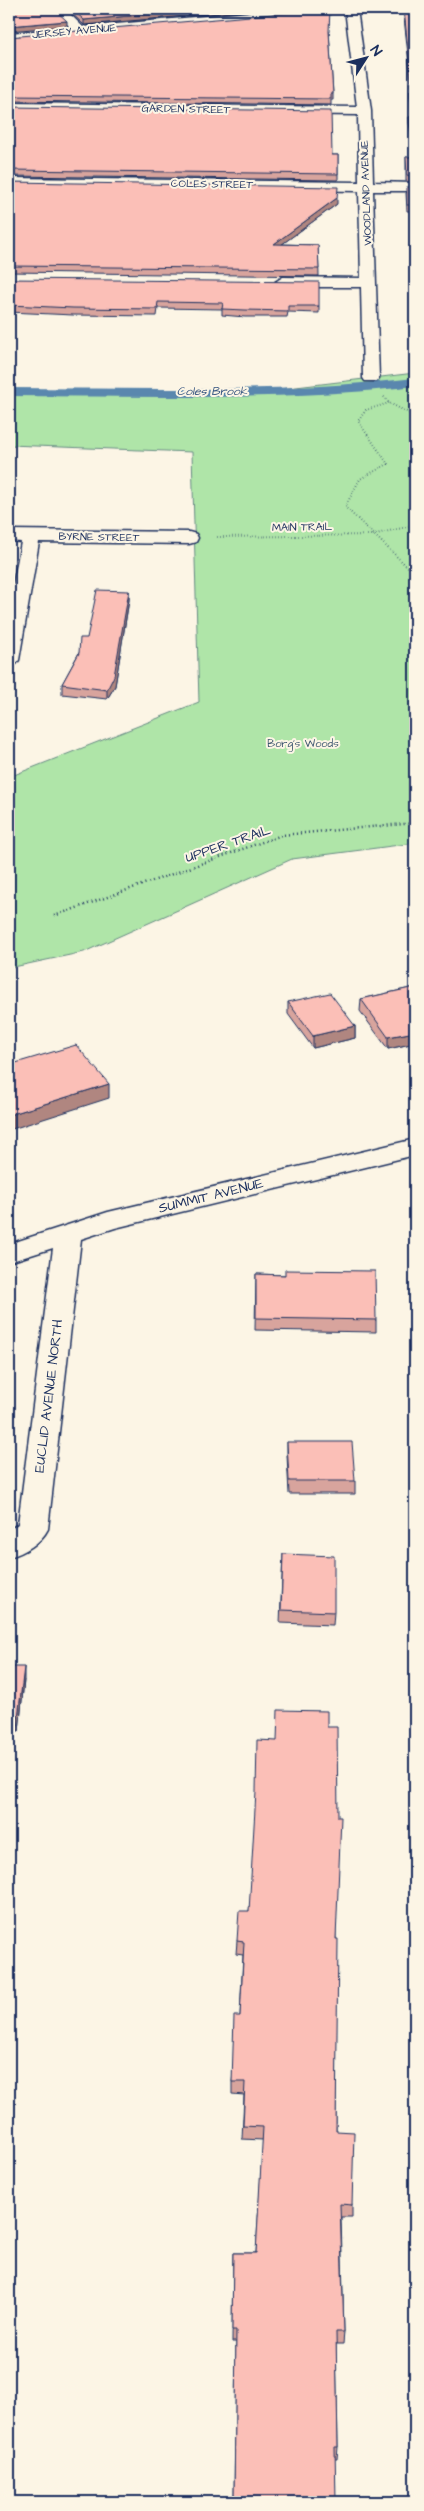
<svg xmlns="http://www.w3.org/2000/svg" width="424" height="2511" font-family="'Architects Daughter',sans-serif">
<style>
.green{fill:#afe5a8;stroke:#658a83}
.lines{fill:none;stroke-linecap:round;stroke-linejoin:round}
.stream{stroke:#5a87ae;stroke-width:8}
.street-casing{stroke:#1b2f5e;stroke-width:3}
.path-far1{stroke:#1b2f5e;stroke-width:2;stroke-dasharray:0.5 2.5;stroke-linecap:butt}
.path{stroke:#1b2f5e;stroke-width:2.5;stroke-dasharray:1 3;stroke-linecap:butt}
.street{fill:#fcf5e5;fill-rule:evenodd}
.wall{fill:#d8a49d;stroke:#1b2f5e}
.shaded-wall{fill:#b08680;stroke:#1b2f5e}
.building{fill:#fbbfb7;stroke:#1b2f5e}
.labels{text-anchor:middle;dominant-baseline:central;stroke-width:4;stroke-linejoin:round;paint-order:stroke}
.far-street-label{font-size:11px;fill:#1b2f5e;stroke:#fcf5e5}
.far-park-label{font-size:11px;fill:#39536d;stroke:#fcf5e5}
.far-water-label{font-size:12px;font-style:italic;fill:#355480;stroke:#fcf5e5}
.street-label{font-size:14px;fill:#1b2f5e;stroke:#fcf5e5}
</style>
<rect width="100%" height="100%" fill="#fcf5e5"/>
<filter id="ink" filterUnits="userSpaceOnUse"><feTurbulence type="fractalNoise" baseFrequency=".02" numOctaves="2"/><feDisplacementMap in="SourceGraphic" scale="10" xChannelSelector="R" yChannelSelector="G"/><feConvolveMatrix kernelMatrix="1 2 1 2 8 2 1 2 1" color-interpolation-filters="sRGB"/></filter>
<g filter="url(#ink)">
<polygon class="green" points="415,373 415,843 292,859 84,952 9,968 9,777 199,702 192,452 9,445 9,390 245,393"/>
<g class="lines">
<path class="stream" d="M9,392C144,392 281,398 415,382"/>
<defs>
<g id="street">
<polygon points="52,9 65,9 83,27 283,9 325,9 319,13 9,41 9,33 71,28"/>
<polygon points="345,9 357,9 371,111 373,182 415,183 415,191 373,191 379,378 377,381 365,381 363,378 361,287 283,287 275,282 283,277 361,278 359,191 9,186 9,178 359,182 358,115 9,111 9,103 357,107"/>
<polygon points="9,530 189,532 196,534 198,538 196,542 189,544 39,542 19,660 16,664 9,666 9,607 21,542 9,541"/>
<path d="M415,1139V1155L115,1228L81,1239L48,1529C41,1543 24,1553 9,1557V1530L18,1524L53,1248L9,1262V1244L108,1212Z"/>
</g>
</defs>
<use href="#street" class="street-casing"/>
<g class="path-far1">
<polyline points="384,397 389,403 415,416"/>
<polyline points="389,403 366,410 358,421 388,464 360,479 345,507 415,574"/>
<polyline points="217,537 372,535 415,525"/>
</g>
<polyline class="path" points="54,916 282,835 415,823"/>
<use href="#street" class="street"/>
</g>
<g class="wall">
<polygon points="67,9 265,9 84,25"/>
<polygon points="403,9 415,9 415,157 409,123 409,117 412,117 410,97 410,91 412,91"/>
<polygon points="329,31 333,94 333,100 331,100 331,105 9,101 9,37"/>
<polygon points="9,107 332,155 338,155 338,180 9,176"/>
<polygon points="406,157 415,157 415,183 406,181"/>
<polygon points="9,182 337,204 282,244 318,245 319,276 9,272"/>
<polygon points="415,187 415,211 407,211 406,193"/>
<polygon points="9,279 319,306 319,313 288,312 287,317 245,317 222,315 222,309 158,308 157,316 73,315 9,312"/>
<polygon points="129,591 129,600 115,686 107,699 62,694 62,684 87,638"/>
<polygon points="415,987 415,1043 388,1049 360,1011 361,999"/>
<polygon points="288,1002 355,1026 355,1038 313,1048 288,1014"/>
<polygon points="256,1274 285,1275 376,1320 376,1332 255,1330"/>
<polygon points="287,1442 355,1481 355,1494 289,1494 287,1455"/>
<polygon points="283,1554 334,1612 333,1625 280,1623"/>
<polygon points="9,1667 24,1680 19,1731 9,1731"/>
<polygon points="327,1727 336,1939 336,2131 352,2205 352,2217 341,2217 344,2332 343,2344 336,2344 338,2447 337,2459 335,2459 234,2500 236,2342 232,2342 233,2253 256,2253 263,2140 242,2139 244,2095 232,2094 232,2082 240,2016 243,1955 236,1954 237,1941 249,1911 277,1741"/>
</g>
<g class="shaded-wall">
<polygon points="208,9 265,9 84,25 84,20"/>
<polygon points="67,21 67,26 9,31 9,32 9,26"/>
<polygon points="337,198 337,204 274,250 274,244"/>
<polygon points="129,591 129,600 115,686 107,699 107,690"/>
<polygon points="355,1026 355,1038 313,1048 313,1036"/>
<polygon points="415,1032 415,1043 388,1049 388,1037"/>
<polygon points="109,1084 109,1098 9,1130 9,1115"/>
<polygon points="24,1667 24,1680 19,1731 18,1718"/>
</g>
<g class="building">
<polygon points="9,9 54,9 67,21 9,26"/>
<polygon points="72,9 208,9 84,20"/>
<polygon points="321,9 330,9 329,31 333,94 331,94 331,99 9,96 9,37 319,10"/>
<polygon points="404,9 415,9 415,150 409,117 412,117 410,91 412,91"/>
<polygon points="9,107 331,111 332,155 338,155 338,174 9,170"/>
<polygon points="406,157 415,157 415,177 407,175"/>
<polygon points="9,182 338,187 337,198 274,244 318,245 319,269 9,266"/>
<rect x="407" y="187" width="8" height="18"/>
<polygon points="9,279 319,282 319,306 288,306 288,311 245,310 222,309 223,303 158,302 157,309 73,308 9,305"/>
<polygon points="97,590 129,591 114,676 107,690 62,684 79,653 80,638 87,638"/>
<polygon points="415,987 415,1032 388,1037 361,999"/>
<polygon points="330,993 355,1026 313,1036 288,1002"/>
<polygon points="76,1045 109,1084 9,1115 9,1065"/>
<polygon points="285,1270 375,1271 376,1320 256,1318 256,1274 285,1275"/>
<polygon points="287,1442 352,1442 355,1481 289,1481"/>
<polygon points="283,1554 334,1556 334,1612 281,1610"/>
<polygon points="9,1667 24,1667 18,1718 9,1718"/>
<polygon points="278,1710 327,1711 327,1727 337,1727 338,1817 341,1817 336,1939 338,1939 336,2131 354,2132 352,2205 340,2204 344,2332 336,2332 338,2447 335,2447 336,2502 230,2502 230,2500 234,2500 236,2330 232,2330 233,2253 256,2253 263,2127 243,2126 245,2082 232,2082 234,2016 240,2016 244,1942 237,1941 239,1911 249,1911 256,1792 257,1740 277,1741"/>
</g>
</g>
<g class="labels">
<g class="far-street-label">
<text transform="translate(74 31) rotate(-5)">JERSEY AVENUE</text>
<text transform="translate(186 109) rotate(1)">GARDEN STREET</text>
<text transform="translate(212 184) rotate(1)">COLES STREET</text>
<text transform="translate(366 193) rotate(-92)">WOODLAND AVENUE</text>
<text transform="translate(302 527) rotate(-1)">MAIN TRAIL</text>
<text transform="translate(99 537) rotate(1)">BYRNE STREET</text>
</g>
<g class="far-park-label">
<text x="303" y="743">Borg's Woods</text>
</g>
<g class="far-water-label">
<text x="212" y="391">Coles Brook</text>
</g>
<g class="street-label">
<text transform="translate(228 844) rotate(-19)">UPPER TRAIL</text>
<text transform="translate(211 1196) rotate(-14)">SUMMIT AVENUE</text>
<text transform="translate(49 1396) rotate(-83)">EUCLID AVENUE NORTH</text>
</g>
</g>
<rect width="424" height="2511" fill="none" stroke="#fcf5e5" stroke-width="30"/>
<rect x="15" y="15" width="394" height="2481" fill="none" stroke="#1b2f5e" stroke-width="2" filter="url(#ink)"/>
<g transform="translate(366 58) rotate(54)" stroke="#fcf5e5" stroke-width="4" paint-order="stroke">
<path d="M0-4L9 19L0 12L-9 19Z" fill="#1b2f5e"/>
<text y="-8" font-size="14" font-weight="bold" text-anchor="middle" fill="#1b2f5e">N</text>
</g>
</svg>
